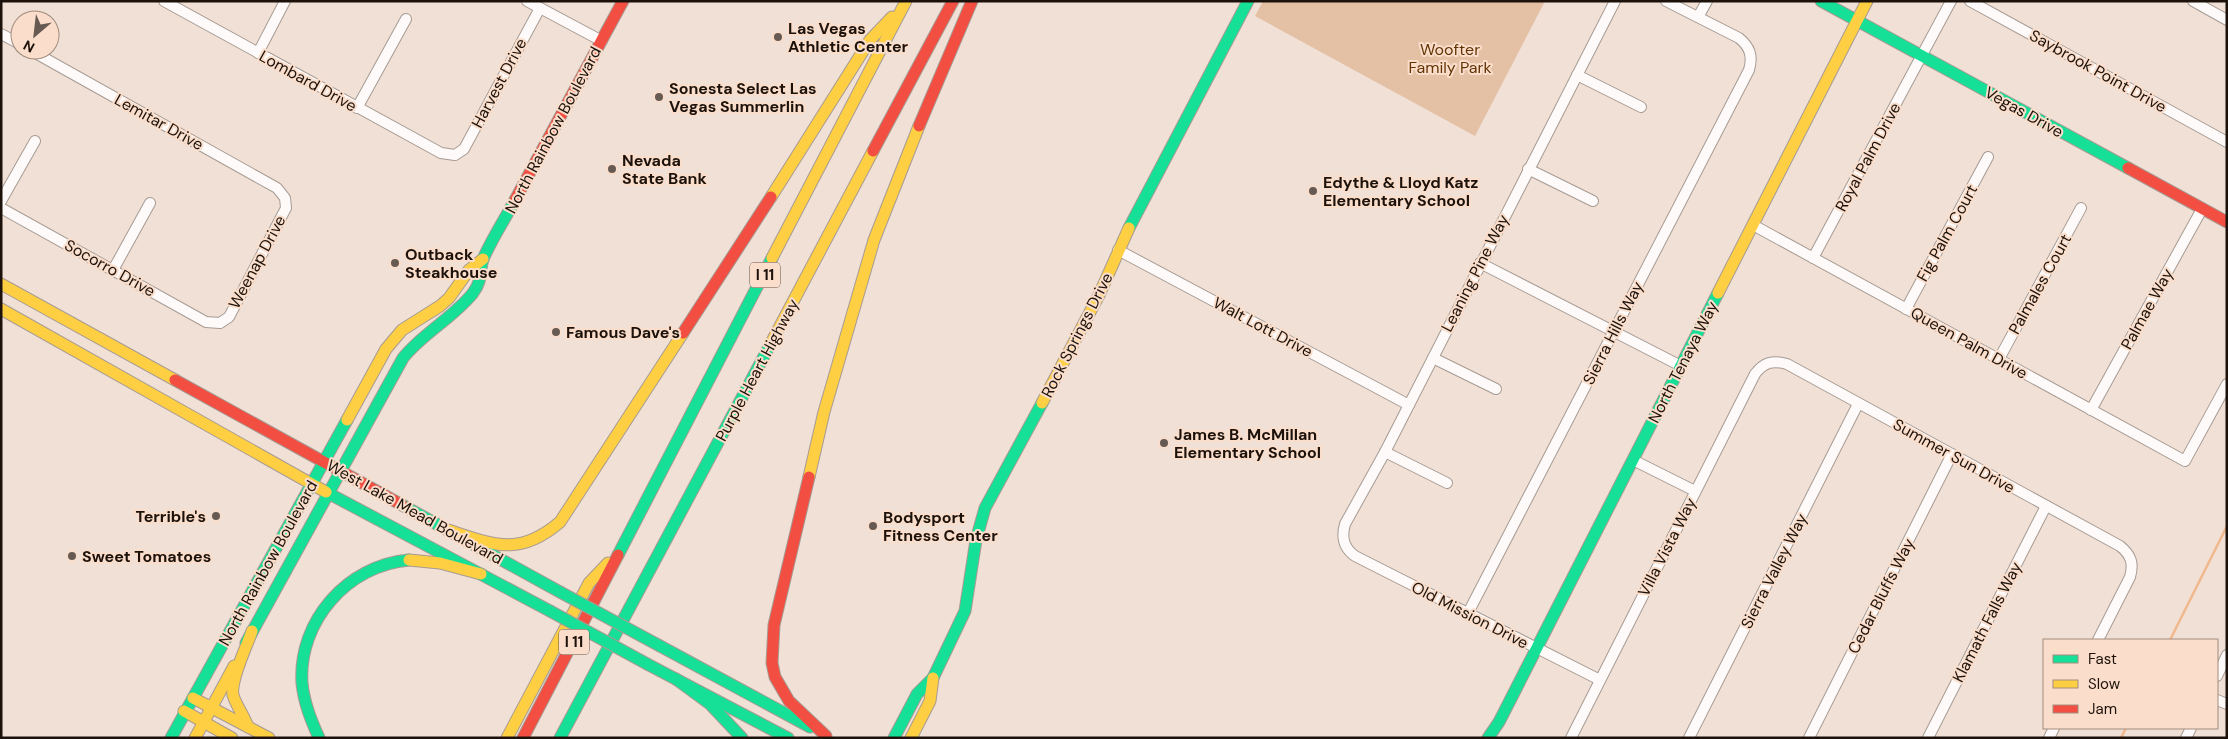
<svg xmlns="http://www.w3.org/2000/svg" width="2228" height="739" font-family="'DM Sans',sans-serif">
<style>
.green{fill:#e4c0a5}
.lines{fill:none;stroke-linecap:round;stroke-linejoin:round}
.stream{stroke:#f1b88c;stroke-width:2.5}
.street-casing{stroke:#a79b93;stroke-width:12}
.fast-casing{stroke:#a79b93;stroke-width:13}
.slow-casing{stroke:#a79b93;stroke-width:13}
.jam-casing{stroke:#a79b93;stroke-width:13}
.street{stroke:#fdfaf9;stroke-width:10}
.fast{stroke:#16e098;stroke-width:11}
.slow{stroke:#ffcf43;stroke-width:11}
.jam{stroke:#f24e42;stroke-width:11}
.fast-bridge-casing{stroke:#a79b93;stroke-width:13;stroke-linecap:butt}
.fast-bridge{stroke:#16e098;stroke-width:11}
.poi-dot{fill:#665a52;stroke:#fadecb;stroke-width:2}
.labels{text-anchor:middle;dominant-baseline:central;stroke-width:4;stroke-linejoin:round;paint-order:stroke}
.shield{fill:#fadecb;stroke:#5f4f45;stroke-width:1}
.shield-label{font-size:15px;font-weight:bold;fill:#1c120b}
.poi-label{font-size:16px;font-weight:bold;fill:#1c120b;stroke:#fadecb;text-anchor:start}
.park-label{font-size:16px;fill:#633404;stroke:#fadecb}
.street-label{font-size:16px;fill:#1c120b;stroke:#fadecb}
</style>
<rect width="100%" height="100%" fill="#f0e0d6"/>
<polygon class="green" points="1263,1 1545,1 1475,136 1255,16"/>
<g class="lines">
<g class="stream">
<polyline points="2170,640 2227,526"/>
<polyline points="2121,738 2126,728"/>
</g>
<defs>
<g id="street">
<polyline points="164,1 441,153 455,155 464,149 540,8"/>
<polyline points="527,1 602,41"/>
<polyline points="1970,1 2227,142"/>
<polyline points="2193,1 2227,20"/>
<polyline points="1698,17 1707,1"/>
<polyline points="1,34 20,44"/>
<polyline points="258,53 285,1"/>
<polyline points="1577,75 1641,107"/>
<polyline points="357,108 406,19"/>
<polyline points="1528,169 1593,201"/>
<polyline points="1,201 35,141"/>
<polyline points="1,208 206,322 220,323 229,317 286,208 285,198 277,188 30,50"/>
<polyline points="1753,225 2185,461 2227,384"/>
<polyline points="1118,250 1409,405"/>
<polyline points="1813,258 1951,1"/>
<polyline points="1480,263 1681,366"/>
<polyline points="113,270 150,203"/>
<polyline points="1906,309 1988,157"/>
<polyline points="1433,358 1496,389"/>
<polyline points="1999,359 2081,208"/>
<polyline points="2091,410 2202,209"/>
<polyline points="1385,452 1447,483"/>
<polyline points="1633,460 1695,491"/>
<path d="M1468,613L1749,70C1753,56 1750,47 1739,38L1666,1"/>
<polyline points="2217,676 2227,655"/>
<path d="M1600,680L1355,556C1344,548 1341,538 1345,524L1385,452L1615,1"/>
<polyline points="2217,700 2227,704"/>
<path d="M1571,738L1755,374C1764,362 1773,360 1787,364L2120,546C2131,555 2134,563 2130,577L2098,640"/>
<polyline points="1689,738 1858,404"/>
<polyline points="1809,738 1952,454"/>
<polyline points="1928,738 2046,506"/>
<polyline points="2049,738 2054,728"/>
<polyline points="2186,738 2191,728"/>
</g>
<g id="fast">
<polyline points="1821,1 2128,168"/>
<polyline points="1129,228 1248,1"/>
<polyline points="326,492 550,611"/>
<polyline points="402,505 560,592"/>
<polyline points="618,555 772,258"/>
<path d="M246,643L403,358C423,333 453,318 473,293C484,278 478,270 484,257C493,237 505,219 515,200"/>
<polyline points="660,646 810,727"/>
<polyline points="649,665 788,738"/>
<polyline points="676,679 710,704 742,738"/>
<polyline points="171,738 347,420"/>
<path d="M319,738C311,720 304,703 302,683C298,621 348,565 409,560"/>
<polyline points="560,738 770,345"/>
<polyline points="894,738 917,694 933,678 965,611 976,540 985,508 1042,403"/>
<polyline points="1488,738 1499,722 1718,293"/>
</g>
<g id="slow">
<polyline points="771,197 870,40 892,17"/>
<polyline points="772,258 906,1"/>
<polyline points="1,284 175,380"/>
<polyline points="1718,293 1867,1"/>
<polyline points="1,309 326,492"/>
<polyline points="770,345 873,151"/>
<polyline points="1042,403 1099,295 1129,228"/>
<polyline points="347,420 386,349 402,330 440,306 449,298 469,270 483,259"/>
<polyline points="809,477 824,412 874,240 919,126"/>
<path d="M448,530C494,545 519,557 560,522L683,333"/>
<polyline points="409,560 440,563 481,574"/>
<polyline points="193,698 269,738"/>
<polyline points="184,711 232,738"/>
<path d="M248,727C245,718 235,703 233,695C230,680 247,646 252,631"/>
<polyline points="195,738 234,666"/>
<polyline points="507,738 589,583 608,563"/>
<polyline points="911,738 930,701 933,678"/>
</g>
<g id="jam">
<polyline points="919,126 972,1"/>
<polyline points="873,151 953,1"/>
<polyline points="2128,168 2227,222"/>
<polyline points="515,200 623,1"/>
<polyline points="683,333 771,197"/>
<polyline points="175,380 402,505"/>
<polyline points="809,477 774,625 772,663 775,677 789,701 826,736"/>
<polyline points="523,738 618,555"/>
</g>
</defs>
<use href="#street" class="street-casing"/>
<use href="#fast" class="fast-casing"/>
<use href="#slow" class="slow-casing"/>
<use href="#jam" class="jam-casing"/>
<use href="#street" class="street"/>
<use href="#fast" class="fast"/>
<use href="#slow" class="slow"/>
<use href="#jam" class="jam"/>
<defs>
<g id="fast-bridge">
<polyline points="560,592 660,646"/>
<polyline points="550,611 649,665"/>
</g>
</defs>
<use href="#fast-bridge" class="fast-bridge-casing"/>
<use href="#fast-bridge" class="fast-bridge"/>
</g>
<g class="poi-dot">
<circle cx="778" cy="37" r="5"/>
<circle cx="659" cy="97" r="5"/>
<circle cx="612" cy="169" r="5"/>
<circle cx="1313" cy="191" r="5"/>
<circle cx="395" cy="263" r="5"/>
<circle cx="556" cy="332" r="5"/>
<circle cx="1164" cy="443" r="5"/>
<circle cx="216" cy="516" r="5"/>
<circle cx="873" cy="526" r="5"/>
<circle cx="72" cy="556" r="5"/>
</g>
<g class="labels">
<g class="shield">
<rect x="750" y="262.5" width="30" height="25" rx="4"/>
<rect x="559" y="629.5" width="30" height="25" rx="4"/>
</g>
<g class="shield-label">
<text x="765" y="275">I 11</text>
<text x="574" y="642">I 11</text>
</g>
<g class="poi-label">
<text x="788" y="28">Las Vegas<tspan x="788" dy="18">Athletic Center</tspan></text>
<text x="669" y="88">Sonesta Select Las<tspan x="669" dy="18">Vegas Summerlin</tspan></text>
<text x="622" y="160">Nevada<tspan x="622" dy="18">State Bank</tspan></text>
<text x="1323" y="182">Edythe &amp; Lloyd Katz<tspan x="1323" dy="18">Elementary School</tspan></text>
<text x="405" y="254">Outback<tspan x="405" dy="18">Steakhouse</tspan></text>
<text x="566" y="332">Famous Dave's</text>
<text x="1174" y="434">James B. McMillan<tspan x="1174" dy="18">Elementary School</tspan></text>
<text x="206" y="516" text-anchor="end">Terrible's</text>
<text x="883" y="517">Bodysport<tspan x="883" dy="18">Fitness Center</tspan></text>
<text x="82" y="556">Sweet Tomatoes</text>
</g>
<g class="park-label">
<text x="1450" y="49">Woofter<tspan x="1450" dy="18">Family Park</tspan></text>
</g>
<g class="street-label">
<text transform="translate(2098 71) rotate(29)">Saybrook Point Drive</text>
<text transform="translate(308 81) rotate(29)">Lombard Drive</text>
<text transform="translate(499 83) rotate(-62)">Harvest Drive</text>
<text transform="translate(2024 112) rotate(29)">Vegas Drive</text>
<text transform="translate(159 122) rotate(29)">Lemitar Drive</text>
<text transform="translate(553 130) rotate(-62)">North Rainbow Boulevard</text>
<text transform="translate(1868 157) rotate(-62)">Royal Palm Drive</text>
<text transform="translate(1947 233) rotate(-61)">Fig Palm Court</text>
<text transform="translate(257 262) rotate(-62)">Weenap Drive</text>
<text transform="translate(110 268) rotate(29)">Socorro Drive</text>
<text transform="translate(1475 273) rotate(-63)">Leaning Pine Way</text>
<text transform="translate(2040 284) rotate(-61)">Palmales Court</text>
<text transform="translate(2147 309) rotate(-61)">Palmae Way</text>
<text transform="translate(1263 327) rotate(28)">Walt Lott Drive</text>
<text transform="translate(1613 333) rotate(-63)">Sierra Hills Way</text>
<text transform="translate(1077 335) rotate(-63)">Rock Springs Drive</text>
<text transform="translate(1969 343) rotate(29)">Queen Palm Drive</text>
<text transform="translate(1683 362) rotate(-63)">North Tenaya Way</text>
<text transform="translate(757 370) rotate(-62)">Purple Heart Highway</text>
<text transform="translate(1954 456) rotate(29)">Summer Sun Drive</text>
<text transform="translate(415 512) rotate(29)">West Lake Mead Boulevard</text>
<text transform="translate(1667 547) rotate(-63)">Villa Vista Way</text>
<text transform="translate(268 563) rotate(-61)">North Rainbow Boulevard</text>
<text transform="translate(1774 571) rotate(-63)">Sierra Valley Way</text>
<text transform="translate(1881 596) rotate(-63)">Cedar Bluffs Way</text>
<text transform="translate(1470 615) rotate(27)">Old Mission Drive</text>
<text transform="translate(1987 622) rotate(-63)">Klamath Falls Way</text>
</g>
</g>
<rect width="2228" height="739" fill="none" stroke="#1c120b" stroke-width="5"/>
<rect x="2043" y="639" width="175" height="90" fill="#fadecb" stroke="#a18c7e"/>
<rect x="2053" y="655" width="25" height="8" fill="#16e098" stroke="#a18c7e"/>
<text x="2088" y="664" font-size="15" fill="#1c120b">Fast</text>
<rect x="2053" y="680" width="25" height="8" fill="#ffcf43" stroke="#a18c7e"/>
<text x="2088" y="689" font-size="15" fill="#1c120b">Slow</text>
<rect x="2053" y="705" width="25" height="8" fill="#f24e42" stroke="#a18c7e"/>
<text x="2088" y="714" font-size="15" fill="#1c120b">Jam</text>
<g transform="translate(35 35) rotate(208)"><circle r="24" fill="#fadecb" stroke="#a18c7e"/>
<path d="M0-4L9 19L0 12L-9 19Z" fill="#665a52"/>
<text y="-8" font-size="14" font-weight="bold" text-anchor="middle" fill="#1c120b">N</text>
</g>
</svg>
